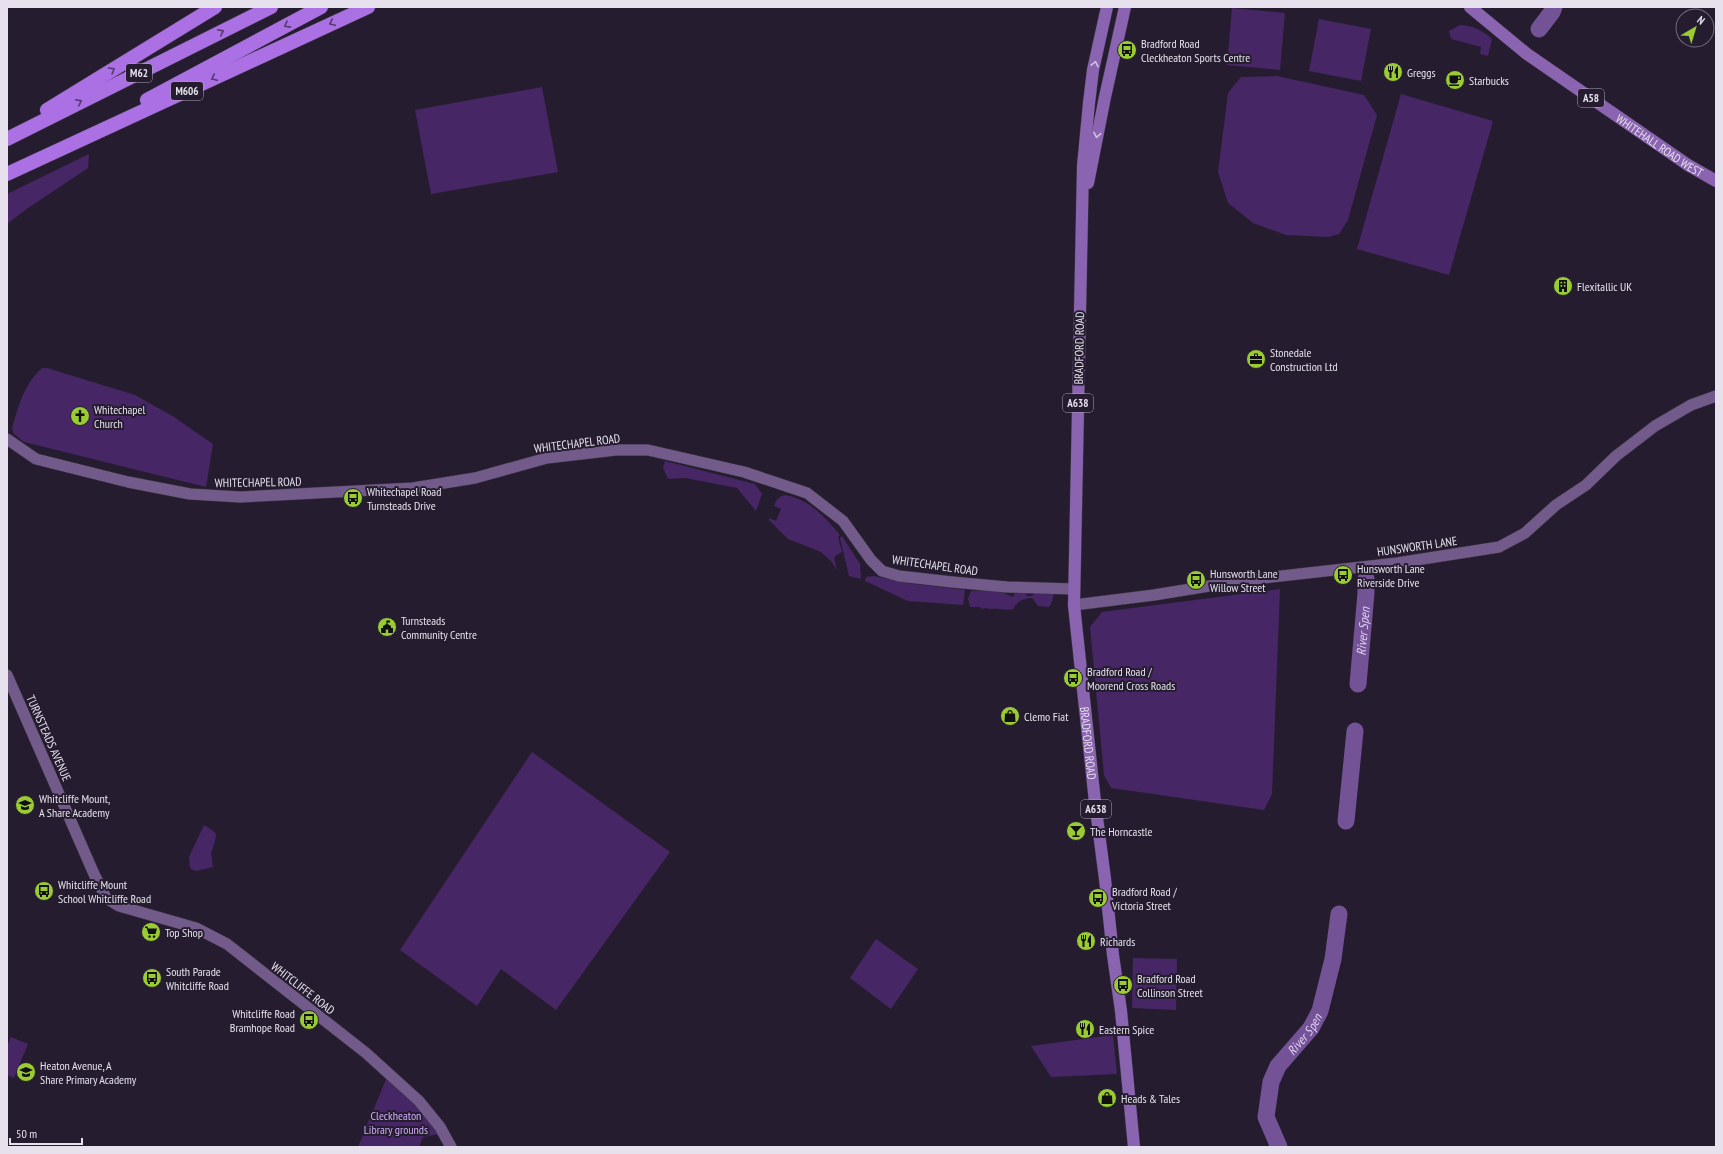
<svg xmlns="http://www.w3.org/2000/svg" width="1723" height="1154" font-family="'PT Sans Narrow',sans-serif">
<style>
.green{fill:#462664}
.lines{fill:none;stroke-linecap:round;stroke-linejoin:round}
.river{stroke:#735295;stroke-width:17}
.secondary-casing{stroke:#3e3745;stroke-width:12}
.primary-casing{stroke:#3e3745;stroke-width:13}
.highway-casing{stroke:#3e3745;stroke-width:15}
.secondary{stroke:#725a8a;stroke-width:11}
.primary{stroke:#8a63b1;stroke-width:12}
.highway{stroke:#ab70e4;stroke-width:14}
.oneway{stroke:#543a6e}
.oneway2{stroke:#cfc2de}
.labels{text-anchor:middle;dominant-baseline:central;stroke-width:4;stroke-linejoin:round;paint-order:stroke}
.shield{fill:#251d2f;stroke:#aca6b4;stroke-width:1}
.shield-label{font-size:11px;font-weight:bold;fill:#e6e1ed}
.poi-label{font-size:12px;fill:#e6e1ed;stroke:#251d2f;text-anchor:start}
.street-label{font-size:12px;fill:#e6e1ed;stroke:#251d2f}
.park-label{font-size:12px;fill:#d0acf8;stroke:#251d2f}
.water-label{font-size:13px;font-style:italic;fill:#e0cef5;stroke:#251d2f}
</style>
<rect width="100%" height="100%" fill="#251d2f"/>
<g class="green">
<polygon points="1232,8 1285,13 1280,70 1227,65"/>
<polygon points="1319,19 1371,29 1361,81 1309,71"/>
<path d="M1460,25C1474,26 1482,30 1492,39L1488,56L1480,54L1481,47L1451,39L1449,31Z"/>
<polygon points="1277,76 1364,95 1377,115 1348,220 1339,234 1328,237 1286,235 1253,223 1228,203 1218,172 1228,93 1241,77"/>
<polygon points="542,87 558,172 431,194 415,110"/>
<polygon points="1401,94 1493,121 1449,275 1357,249"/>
<polygon points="89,154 88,168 28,208 7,224 7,194"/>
<path d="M42,368H47L135,395L174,417L213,444L206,487L24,442L14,434L12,429C18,407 24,384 42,368Z"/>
<polygon points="665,461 755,484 762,494 756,511 737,488 685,478 668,479 663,468"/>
<path d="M785,495C809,499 825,517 840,535L838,537L842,552L834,557L837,570L831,561L821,552L788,539L769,520V518L776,521L781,509L774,506C776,500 779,496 785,495Z"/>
<polygon points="842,536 860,564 861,579 849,576 840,538"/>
<polygon points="874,576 906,583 965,590 963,605 908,601 865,581 866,577"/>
<polygon points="1280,589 1272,794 1264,810 1111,788 1104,775 1090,627 1102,612"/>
<path d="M987,590L1000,591L1013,597L1015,592L1027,593L1026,596H1032L1037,590L1050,592L1054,594L1051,604L1049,607L1038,606L1032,598C1023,598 1017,602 1013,609C1004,611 997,607 989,609L986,608L982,609L980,607H970L968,598L971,591Z"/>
<polygon points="532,752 670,852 556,1010 501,969 477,1006 400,950"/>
<polygon points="204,825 212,830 216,834 215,841 211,853 213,867 200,870 195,871 190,868 189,857"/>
<polygon points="876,939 918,969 891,1009 850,978"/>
<polygon points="1133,958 1177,959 1176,1010 1132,1008"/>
<polygon points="1113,1035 1117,1074 1051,1077 1031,1046"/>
<polygon points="11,1037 28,1044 14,1078 7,1075 7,1046"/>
<path d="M387,1077C406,1095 424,1113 438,1134L423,1137L419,1147H358Z"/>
</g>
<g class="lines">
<g class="river">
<polyline points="1539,29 1552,12 1554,7"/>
<path id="s1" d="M1358,684L1366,593V579"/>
<polyline points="1346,821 1355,731"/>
<path id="s2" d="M1279,1147L1266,1117L1271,1082L1278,1066L1311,1028L1320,1011L1333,959L1339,914"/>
</g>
<defs>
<g id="secondary">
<polyline points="7,439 36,459 128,482 190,494 240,497 413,488 475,478 547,458 616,450 648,450 744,472 807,493 843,521 871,560 882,571 899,576 952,582 1007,587 1074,589"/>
<polyline points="1074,605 1154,595 1246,580 1397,563 1499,547 1525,533 1556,505 1586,485 1616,456 1655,426 1691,405 1716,396"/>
<polyline points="7,675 94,874 106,898 119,906 196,928 227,944 366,1053 419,1101 440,1127 451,1147"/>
</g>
<g id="primary">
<path id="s3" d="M1107,7L1093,70L1089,103L1083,166L1074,605L1095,802L1105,879L1113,955L1121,1011L1134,1147"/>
<path id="s4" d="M1470,7L1527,54L1688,165L1716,181"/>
<polyline points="1088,183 1105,97 1125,7"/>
</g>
<g id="highway">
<polyline points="147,100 321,7"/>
<polyline points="47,110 215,7"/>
<polyline points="7,139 271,7"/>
<polyline points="7,174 368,7"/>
</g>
</defs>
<use href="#secondary" class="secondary-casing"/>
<use href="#primary" class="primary-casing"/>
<use href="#highway" class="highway-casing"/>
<use href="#secondary" class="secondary"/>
<use href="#primary" class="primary"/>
<use href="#highway" class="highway"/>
</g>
<defs><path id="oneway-chevron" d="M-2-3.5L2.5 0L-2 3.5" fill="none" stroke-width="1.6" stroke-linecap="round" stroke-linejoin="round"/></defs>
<g class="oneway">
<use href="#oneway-chevron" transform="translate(332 23) rotate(155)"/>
<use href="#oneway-chevron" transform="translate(287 25) rotate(152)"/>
<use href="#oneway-chevron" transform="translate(221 32) rotate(-26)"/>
<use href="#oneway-chevron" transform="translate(112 70) rotate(-31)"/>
<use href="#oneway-chevron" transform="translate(214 78) rotate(155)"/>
<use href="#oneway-chevron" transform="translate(79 102) rotate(-26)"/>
</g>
<g class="oneway2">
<use href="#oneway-chevron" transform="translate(1095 64) rotate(-78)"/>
<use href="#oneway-chevron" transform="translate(1097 135) rotate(101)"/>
</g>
<defs>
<symbol id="bus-disc" viewBox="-11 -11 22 22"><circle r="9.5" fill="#9bcb32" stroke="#251d2f"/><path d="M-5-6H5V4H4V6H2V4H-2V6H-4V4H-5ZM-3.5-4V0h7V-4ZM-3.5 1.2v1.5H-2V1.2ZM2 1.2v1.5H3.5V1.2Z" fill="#111"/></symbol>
<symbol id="restaurant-disc" viewBox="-11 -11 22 22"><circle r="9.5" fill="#9bcb32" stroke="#251d2f"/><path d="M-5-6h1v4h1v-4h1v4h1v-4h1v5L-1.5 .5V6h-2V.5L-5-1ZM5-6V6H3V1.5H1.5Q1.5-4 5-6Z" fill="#111"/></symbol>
<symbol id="cafe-disc" viewBox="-11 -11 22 22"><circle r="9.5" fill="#9bcb32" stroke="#251d2f"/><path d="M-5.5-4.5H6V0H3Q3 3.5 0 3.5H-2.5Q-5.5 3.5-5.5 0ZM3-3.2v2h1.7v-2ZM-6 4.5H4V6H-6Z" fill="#111"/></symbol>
<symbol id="building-disc" viewBox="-11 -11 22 22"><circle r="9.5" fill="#9bcb32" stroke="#251d2f"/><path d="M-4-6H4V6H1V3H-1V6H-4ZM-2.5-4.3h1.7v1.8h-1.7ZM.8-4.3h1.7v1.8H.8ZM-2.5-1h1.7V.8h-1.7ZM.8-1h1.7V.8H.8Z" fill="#111"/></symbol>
<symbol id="office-disc" viewBox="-11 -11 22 22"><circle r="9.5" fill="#9bcb32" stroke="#251d2f"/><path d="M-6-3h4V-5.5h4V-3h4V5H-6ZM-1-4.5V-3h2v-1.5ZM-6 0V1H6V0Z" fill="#111"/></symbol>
<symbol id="church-disc" viewBox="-11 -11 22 22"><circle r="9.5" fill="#9bcb32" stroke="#251d2f"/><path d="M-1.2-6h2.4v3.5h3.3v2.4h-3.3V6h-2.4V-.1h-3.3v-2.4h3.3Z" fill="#111"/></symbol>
<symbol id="civic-disc" viewBox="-11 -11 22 22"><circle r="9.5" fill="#9bcb32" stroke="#251d2f"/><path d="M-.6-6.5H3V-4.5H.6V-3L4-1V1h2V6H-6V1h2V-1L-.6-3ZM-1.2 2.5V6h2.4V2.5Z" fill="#111"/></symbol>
<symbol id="shop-disc" viewBox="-11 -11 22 22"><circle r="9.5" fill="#9bcb32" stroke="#251d2f"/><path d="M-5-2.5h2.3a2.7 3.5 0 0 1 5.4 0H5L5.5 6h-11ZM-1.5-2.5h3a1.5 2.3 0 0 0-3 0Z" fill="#111"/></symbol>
<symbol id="school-disc" viewBox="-11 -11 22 22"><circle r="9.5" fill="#9bcb32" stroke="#251d2f"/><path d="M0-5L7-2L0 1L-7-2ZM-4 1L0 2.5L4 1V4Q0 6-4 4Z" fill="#111"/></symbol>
<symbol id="bar-disc" viewBox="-11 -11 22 22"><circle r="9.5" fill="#9bcb32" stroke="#251d2f"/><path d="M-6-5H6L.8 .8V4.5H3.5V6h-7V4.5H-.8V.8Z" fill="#111"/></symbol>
<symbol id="supermarket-disc" viewBox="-11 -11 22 22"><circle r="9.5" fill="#9bcb32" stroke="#251d2f"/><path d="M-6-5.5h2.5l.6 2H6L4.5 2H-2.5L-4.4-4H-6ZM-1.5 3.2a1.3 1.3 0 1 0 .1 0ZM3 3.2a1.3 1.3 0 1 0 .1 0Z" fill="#111"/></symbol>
</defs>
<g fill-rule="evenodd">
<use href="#bus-disc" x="1116" y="39" width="22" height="22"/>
<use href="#restaurant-disc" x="1382" y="61" width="22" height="22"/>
<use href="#cafe-disc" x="1444" y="69" width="22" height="22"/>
<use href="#building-disc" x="1552" y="275" width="22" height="22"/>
<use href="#office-disc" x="1245" y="348" width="22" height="22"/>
<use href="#church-disc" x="69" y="405" width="22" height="22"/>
<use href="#bus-disc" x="342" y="487" width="22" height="22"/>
<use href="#bus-disc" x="1332" y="564" width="22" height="22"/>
<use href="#bus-disc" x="1185" y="569" width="22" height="22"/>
<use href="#civic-disc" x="376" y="616" width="22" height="22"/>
<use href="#bus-disc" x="1062" y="667" width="22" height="22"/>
<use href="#shop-disc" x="999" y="705" width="22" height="22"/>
<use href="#school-disc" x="14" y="794" width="22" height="22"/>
<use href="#bar-disc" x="1065" y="820" width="22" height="22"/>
<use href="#bus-disc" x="33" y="880" width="22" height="22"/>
<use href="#bus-disc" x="1087" y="887" width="22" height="22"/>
<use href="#supermarket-disc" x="140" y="921" width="22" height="22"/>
<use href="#restaurant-disc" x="1075" y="930" width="22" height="22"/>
<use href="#bus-disc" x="141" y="967" width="22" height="22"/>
<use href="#bus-disc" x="1112" y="974" width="22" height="22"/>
<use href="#bus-disc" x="298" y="1009" width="22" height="22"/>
<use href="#restaurant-disc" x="1074" y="1018" width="22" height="22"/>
<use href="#school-disc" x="15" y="1061" width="22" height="22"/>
<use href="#shop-disc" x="1096" y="1087" width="22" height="22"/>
</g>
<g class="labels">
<g class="shield">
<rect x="126" y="64" width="26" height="18" rx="3"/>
<rect x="171" y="82" width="32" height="18" rx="3"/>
<rect x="1578" y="89" width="26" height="18" rx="3"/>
<rect x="1063" y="394" width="30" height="18" rx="3"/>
<rect x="1081" y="800" width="30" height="18" rx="3"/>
</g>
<g class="shield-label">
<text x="139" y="73">M62</text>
<text x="187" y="91">M606</text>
<text x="1591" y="98">A58</text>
<text x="1078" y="403">A638</text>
<text x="1096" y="809">A638</text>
</g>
<g class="poi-label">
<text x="1141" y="43">Bradford Road<tspan x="1141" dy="14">Cleckheaton Sports Centre</tspan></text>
<text x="1407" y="72">Greggs</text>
<text x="1469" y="80">Starbucks</text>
<text x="1577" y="286">Flexitallic UK</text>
<text x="1270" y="352">Stonedale<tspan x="1270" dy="14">Construction Ltd</tspan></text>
<text x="94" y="409">Whitechapel<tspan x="94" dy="14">Church</tspan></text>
<text x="367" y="491">Whitechapel Road<tspan x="367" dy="14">Turnsteads Drive</tspan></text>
<text x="1357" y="568">Hunsworth Lane<tspan x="1357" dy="14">Riverside Drive</tspan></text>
<text x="1210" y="573">Hunsworth Lane<tspan x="1210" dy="14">Willow Street</tspan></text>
<text x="401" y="620">Turnsteads<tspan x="401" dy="14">Community Centre</tspan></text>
<text x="1087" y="671">Bradford Road /<tspan x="1087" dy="14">Moorend Cross Roads</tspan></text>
<text x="1024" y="716">Clemo Fiat</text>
<text x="39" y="798">Whitcliffe Mount,<tspan x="39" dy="14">A Share Academy</tspan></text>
<text x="1090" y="831">The Horncastle</text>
<text x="58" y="884">Whitcliffe Mount<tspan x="58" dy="14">School Whitcliffe Road</tspan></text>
<text x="1112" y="891">Bradford Road /<tspan x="1112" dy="14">Victoria Street</tspan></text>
<text x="165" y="932">Top Shop</text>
<text x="1100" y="941">Richards</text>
<text x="166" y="971">South Parade<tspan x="166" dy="14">Whitcliffe Road</tspan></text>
<text x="1137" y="978">Bradford Road<tspan x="1137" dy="14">Collinson Street</tspan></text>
<text x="295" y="1013" text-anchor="end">Whitcliffe Road<tspan x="295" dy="14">Bramhope Road</tspan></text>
<text x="1099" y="1029">Eastern Spice</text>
<text x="40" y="1065">Heaton Avenue, A<tspan x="40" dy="14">Share Primary Academy</tspan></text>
<text x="1121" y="1098">Heads &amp; Tales</text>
</g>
<g class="street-label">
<text stroke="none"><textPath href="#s4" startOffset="235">WHITEHALL ROAD WEST</textPath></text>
<text transform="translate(1079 348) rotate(-89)">BRADFORD ROAD</text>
<text transform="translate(577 443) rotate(-7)">WHITECHAPEL ROAD</text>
<text transform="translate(258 482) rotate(-1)">WHITECHAPEL ROAD</text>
<text transform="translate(1417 546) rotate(-8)">HUNSWORTH LANE</text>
<text transform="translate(935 565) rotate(8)">WHITECHAPEL ROAD</text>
<text transform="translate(49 738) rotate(66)">TURNSTEADS AVENUE</text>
<text stroke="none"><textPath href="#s3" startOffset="739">BRADFORD ROAD</textPath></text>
<text transform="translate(303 988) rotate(38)">WHITCLIFFE ROAD</text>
</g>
<g class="park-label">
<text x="396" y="1115">Cleckheaton<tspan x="396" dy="14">Library grounds</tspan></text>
</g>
<g class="water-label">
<text stroke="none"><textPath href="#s1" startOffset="53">River Spen</textPath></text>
<text stroke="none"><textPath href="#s2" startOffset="127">River Spen</textPath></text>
</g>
</g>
<rect width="1723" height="1154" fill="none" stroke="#e6e1ed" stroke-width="16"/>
<g transform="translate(1695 28) rotate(38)"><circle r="19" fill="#251d2f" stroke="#726b7b"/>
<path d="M0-3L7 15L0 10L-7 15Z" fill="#9bcb32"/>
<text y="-6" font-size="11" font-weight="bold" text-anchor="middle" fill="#e6e1ed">N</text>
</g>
<path d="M10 1138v6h72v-6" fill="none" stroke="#e6e1ed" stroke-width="2"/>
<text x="16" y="1138" font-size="12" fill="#e6e1ed" stroke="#251d2f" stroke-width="3" paint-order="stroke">50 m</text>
</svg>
